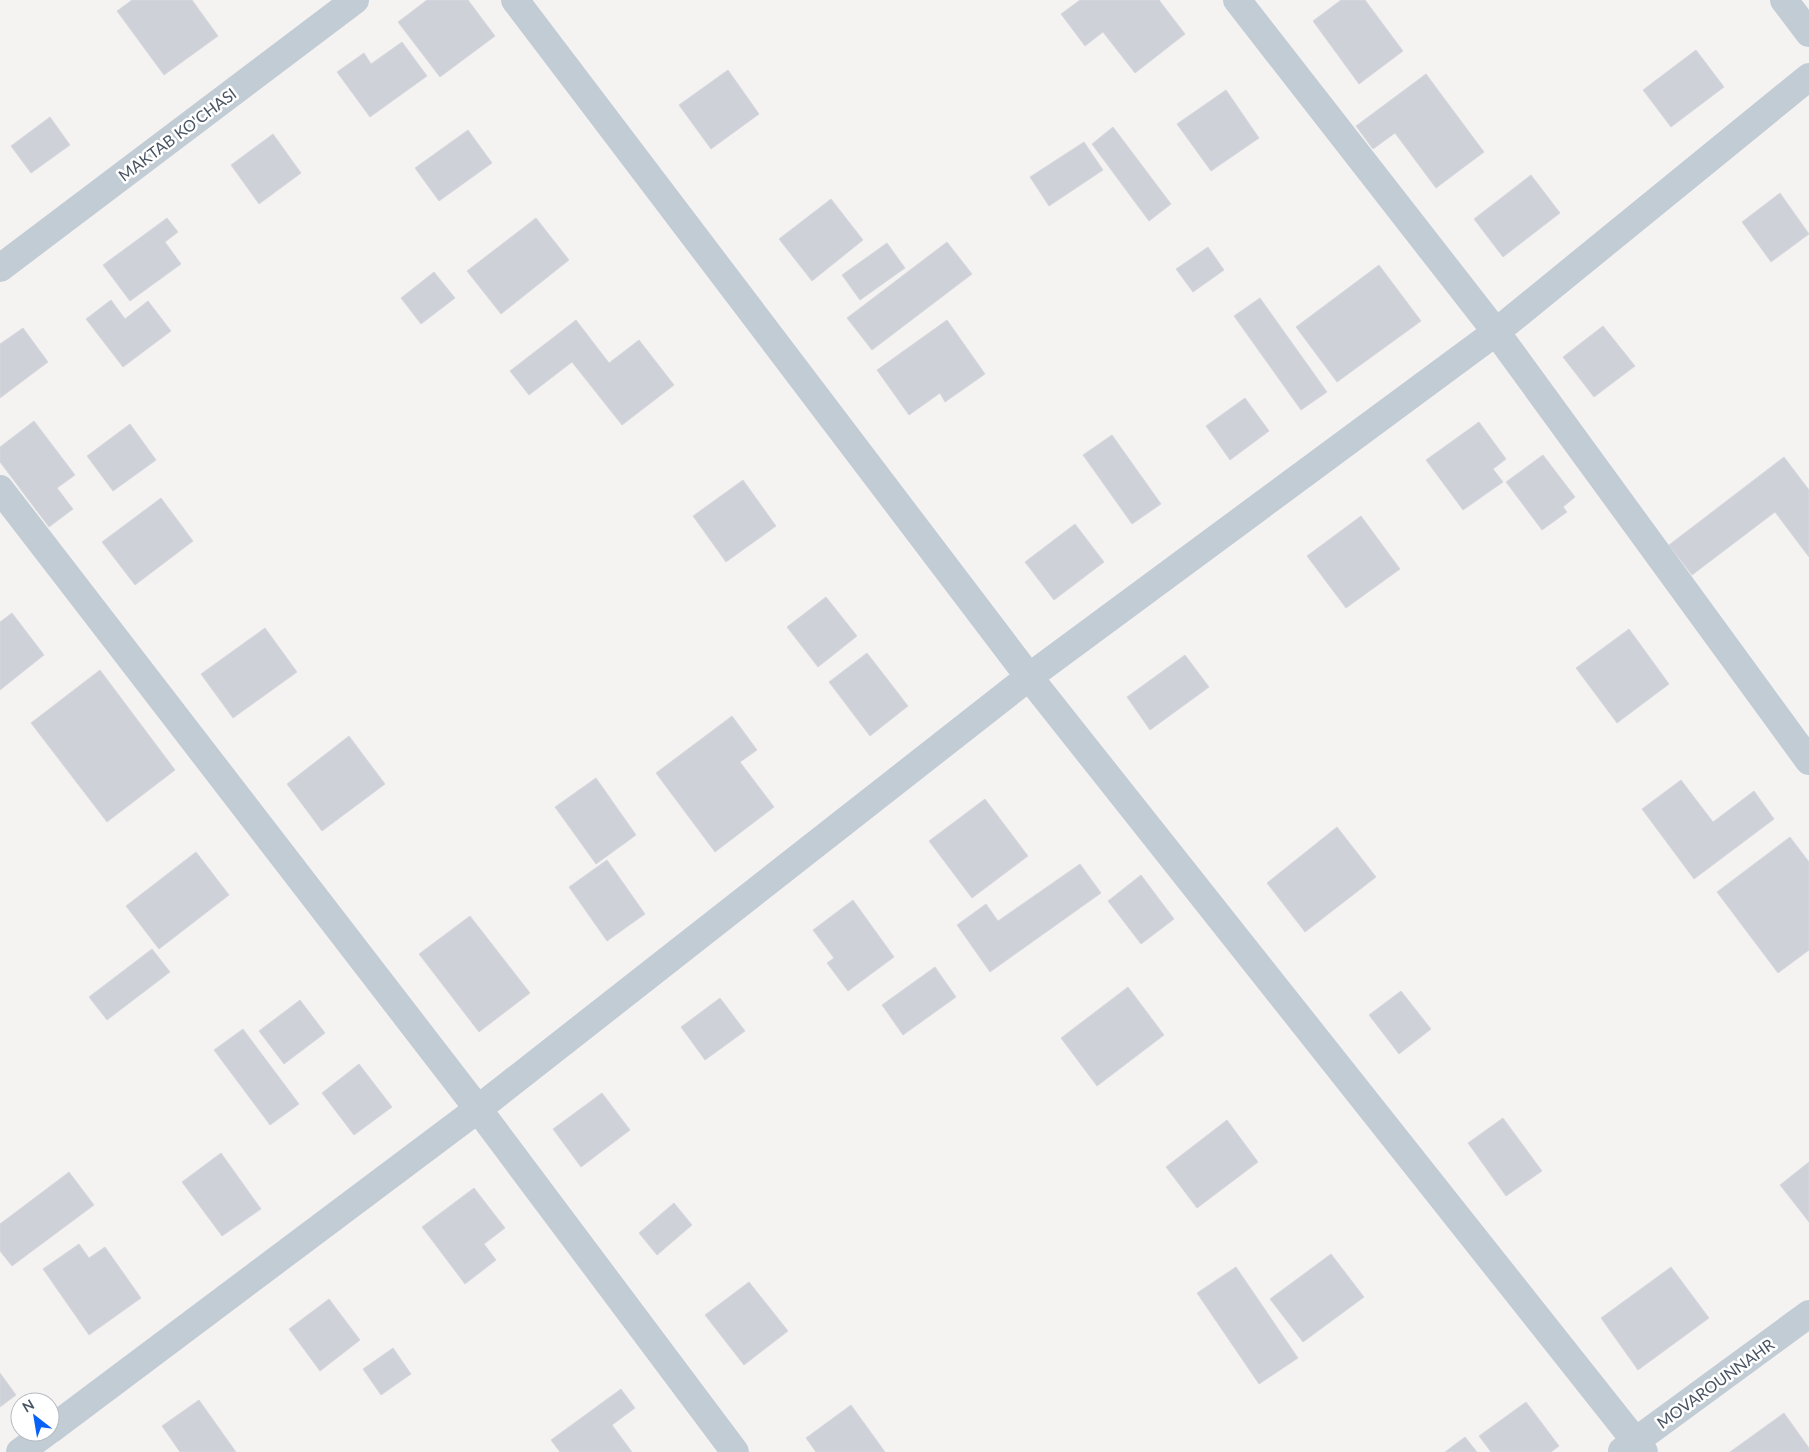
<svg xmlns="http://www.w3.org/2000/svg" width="1809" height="1452" font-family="Lato,sans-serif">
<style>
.building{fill:#ced1d8;stroke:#d6d8de}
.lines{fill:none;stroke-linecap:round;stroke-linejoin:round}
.minor{stroke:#c2ccd5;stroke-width:28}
.labels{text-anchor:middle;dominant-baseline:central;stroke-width:5;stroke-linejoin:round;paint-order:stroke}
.street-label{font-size:16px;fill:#485462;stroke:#fff}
</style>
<rect width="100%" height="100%" fill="#f5f3f2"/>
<g class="building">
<polygon points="132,0 192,0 218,36 164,75 117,11"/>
<polygon points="427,0 468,0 495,36 440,77 398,22"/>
<polygon points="1080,0 1159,0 1185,34 1135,73 1103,32 1085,46 1061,14"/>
<polygon points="1341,0 1365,0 1403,51 1359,84 1313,21"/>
<polygon points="402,42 427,76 370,117 337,72 364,53 371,64"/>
<polygon points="1696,50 1724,87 1671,127 1643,90"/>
<polygon points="728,70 759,114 711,149 679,105"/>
<polygon points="1426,74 1484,152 1436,188 1395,133 1373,149 1356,126"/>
<polygon points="1226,90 1259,138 1211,171 1177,124"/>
<polygon points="50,117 70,145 31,173 11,146"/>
<polygon points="1113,127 1171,204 1149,221 1092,144"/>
<polygon points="468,130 492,163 439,201 415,168"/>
<polygon points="273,134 301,173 259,204 231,165"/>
<polygon points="1084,142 1103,170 1049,206 1030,177"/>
<polygon points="1531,175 1560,213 1503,257 1474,219"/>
<polygon points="1780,193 1809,234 1771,262 1742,222"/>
<polygon points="831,199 863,240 812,281 779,239"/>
<polygon points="167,218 178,232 165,242 181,264 130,301 103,265"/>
<polygon points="536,218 569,260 501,314 467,271"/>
<polygon points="947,242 972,274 872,350 847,318"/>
<polygon points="887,243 905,268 860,300 842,275"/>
<polygon points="1208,247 1224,270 1193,292 1176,269"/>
<polygon points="1379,265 1421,321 1337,382 1296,327"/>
<polygon points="434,272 455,298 421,324 401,298"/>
<polygon points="1260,298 1327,392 1301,410 1234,316"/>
<polygon points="111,300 125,319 148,301 171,331 123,367 86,319"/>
<polygon points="576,320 609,363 639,340 674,385 622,425 572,362 529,395 510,371"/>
<polygon points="947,320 985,374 945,402 940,393 909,415 877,370"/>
<polygon points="1603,326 1635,366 1594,397 1563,357"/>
<polygon points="23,328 48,362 0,398 0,344"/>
<polygon points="1245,398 1269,431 1230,460 1206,426"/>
<polygon points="34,421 75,475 57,488 73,509 49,527 0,462 0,447"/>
<polygon points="1479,422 1506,459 1493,469 1503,482 1463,510 1426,460"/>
<polygon points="130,424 156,460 113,491 87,456"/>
<polygon points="1112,435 1161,504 1132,524 1083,455"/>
<polygon points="1543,455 1575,497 1563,507 1567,512 1542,530 1506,482"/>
<polygon points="1784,457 1809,490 1809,557 1775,512 1692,575 1669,545"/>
<polygon points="743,480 776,526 726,562 693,516"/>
<polygon points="161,498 193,541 135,585 102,542"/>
<polygon points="1361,516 1400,569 1346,608 1307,556"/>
<polygon points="1075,524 1104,562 1054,600 1025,562"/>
<polygon points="826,597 857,636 818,667 787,627"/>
<polygon points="12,613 44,655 0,690 0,622"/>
<polygon points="265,628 297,672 233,718 201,674"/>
<polygon points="1629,629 1669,684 1617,723 1576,668"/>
<polygon points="867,653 908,706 870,736 829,682"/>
<polygon points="1185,655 1209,687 1150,730 1127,697"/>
<polygon points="100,670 175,770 107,822 31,723"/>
<polygon points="732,716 757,750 740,762 774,807 715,852 656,773"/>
<polygon points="349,736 385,784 322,831 287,784"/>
<polygon points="596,778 636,835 596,864 555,807"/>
<polygon points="1681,780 1713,822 1754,791 1774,819 1694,879 1642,809"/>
<polygon points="985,799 1028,856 972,898 929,841"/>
<polygon points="1337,827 1376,877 1305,932 1267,883"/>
<polygon points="1790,837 1809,862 1809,950 1778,973 1717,892"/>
<polygon points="196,852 229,895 159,949 126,906"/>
<polygon points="607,860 645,914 607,941 569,887"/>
<polygon points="1080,864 1101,893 990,972 957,925 986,904 998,921"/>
<polygon points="1141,875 1174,919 1141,944 1108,901"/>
<polygon points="853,900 894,957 848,991 827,963 834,958 813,930"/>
<polygon points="470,916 530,993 479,1032 419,954"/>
<polygon points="152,949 170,972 107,1020 89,997"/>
<polygon points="935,967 956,997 903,1035 882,1005"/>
<polygon points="1128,987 1164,1035 1097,1086 1061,1038"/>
<polygon points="1401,991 1431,1029 1399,1054 1369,1015"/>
<polygon points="720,998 745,1031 705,1060 681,1027"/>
<polygon points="300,1000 325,1033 284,1064 259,1031"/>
<polygon points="243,1029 299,1104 270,1125 214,1050"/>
<polygon points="359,1064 392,1107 354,1135 322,1093"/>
<polygon points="602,1093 630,1130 581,1167 553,1129"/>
<polygon points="1503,1118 1542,1171 1506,1196 1468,1143"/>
<polygon points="1227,1120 1258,1162 1197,1208 1166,1167"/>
<polygon points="221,1153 261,1209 222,1236 182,1182"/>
<polygon points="1809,1162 1809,1222 1780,1185"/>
<polygon points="69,1172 94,1205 12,1266 0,1251 0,1224"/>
<polygon points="474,1188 505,1228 484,1244 496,1260 465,1284 422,1227"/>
<polygon points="674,1203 692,1225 657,1255 639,1233"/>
<polygon points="79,1244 89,1258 105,1247 141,1298 89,1335 43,1269"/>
<polygon points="1331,1254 1364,1297 1303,1342 1270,1299"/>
<polygon points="1236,1267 1298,1358 1259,1384 1197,1293"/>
<polygon points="1671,1267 1709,1318 1638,1370 1601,1318"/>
<polygon points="749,1282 788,1331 744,1365 705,1315"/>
<polygon points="329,1299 360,1340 320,1371 289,1329"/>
<polygon points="393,1348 411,1374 381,1395 363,1369"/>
<polygon points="0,1373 16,1395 0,1407"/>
<polygon points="621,1389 635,1408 612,1425 632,1452 560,1452 551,1440"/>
<polygon points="199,1400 236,1452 180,1452 162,1426"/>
<polygon points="1526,1402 1559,1446 1551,1452 1491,1452 1479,1436"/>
<polygon points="851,1405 885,1452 816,1452 806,1438"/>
<polygon points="1784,1413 1809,1448 1809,1452 1730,1452"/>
<polygon points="1465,1437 1477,1452 1445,1452"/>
</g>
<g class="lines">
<g class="minor">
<polyline points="515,0 1029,677 1644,1452"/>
<polyline points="1237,0 1496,332 1809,761"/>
<polyline points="1784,0 1809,33"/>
<polyline points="0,268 355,0"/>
<polyline points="0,489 478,1109 735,1452"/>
<polyline points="50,1430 478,1109 1029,677 1496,332 1809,77"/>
<polyline points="1622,1451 1809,1314"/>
<polyline points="20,1452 47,1432"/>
</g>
</g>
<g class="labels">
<g class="street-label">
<text transform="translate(177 134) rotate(-37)">MAKTAB KO'CHASI</text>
<text transform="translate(1715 1383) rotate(-36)">MOVAROUNNAHR</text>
</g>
</g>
<g transform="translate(35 1417) rotate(329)"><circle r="24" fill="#ffffff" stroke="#b6bbc0"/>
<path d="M0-4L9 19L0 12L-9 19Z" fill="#0962f8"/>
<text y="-8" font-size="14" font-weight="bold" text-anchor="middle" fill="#485462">N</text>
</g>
</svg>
